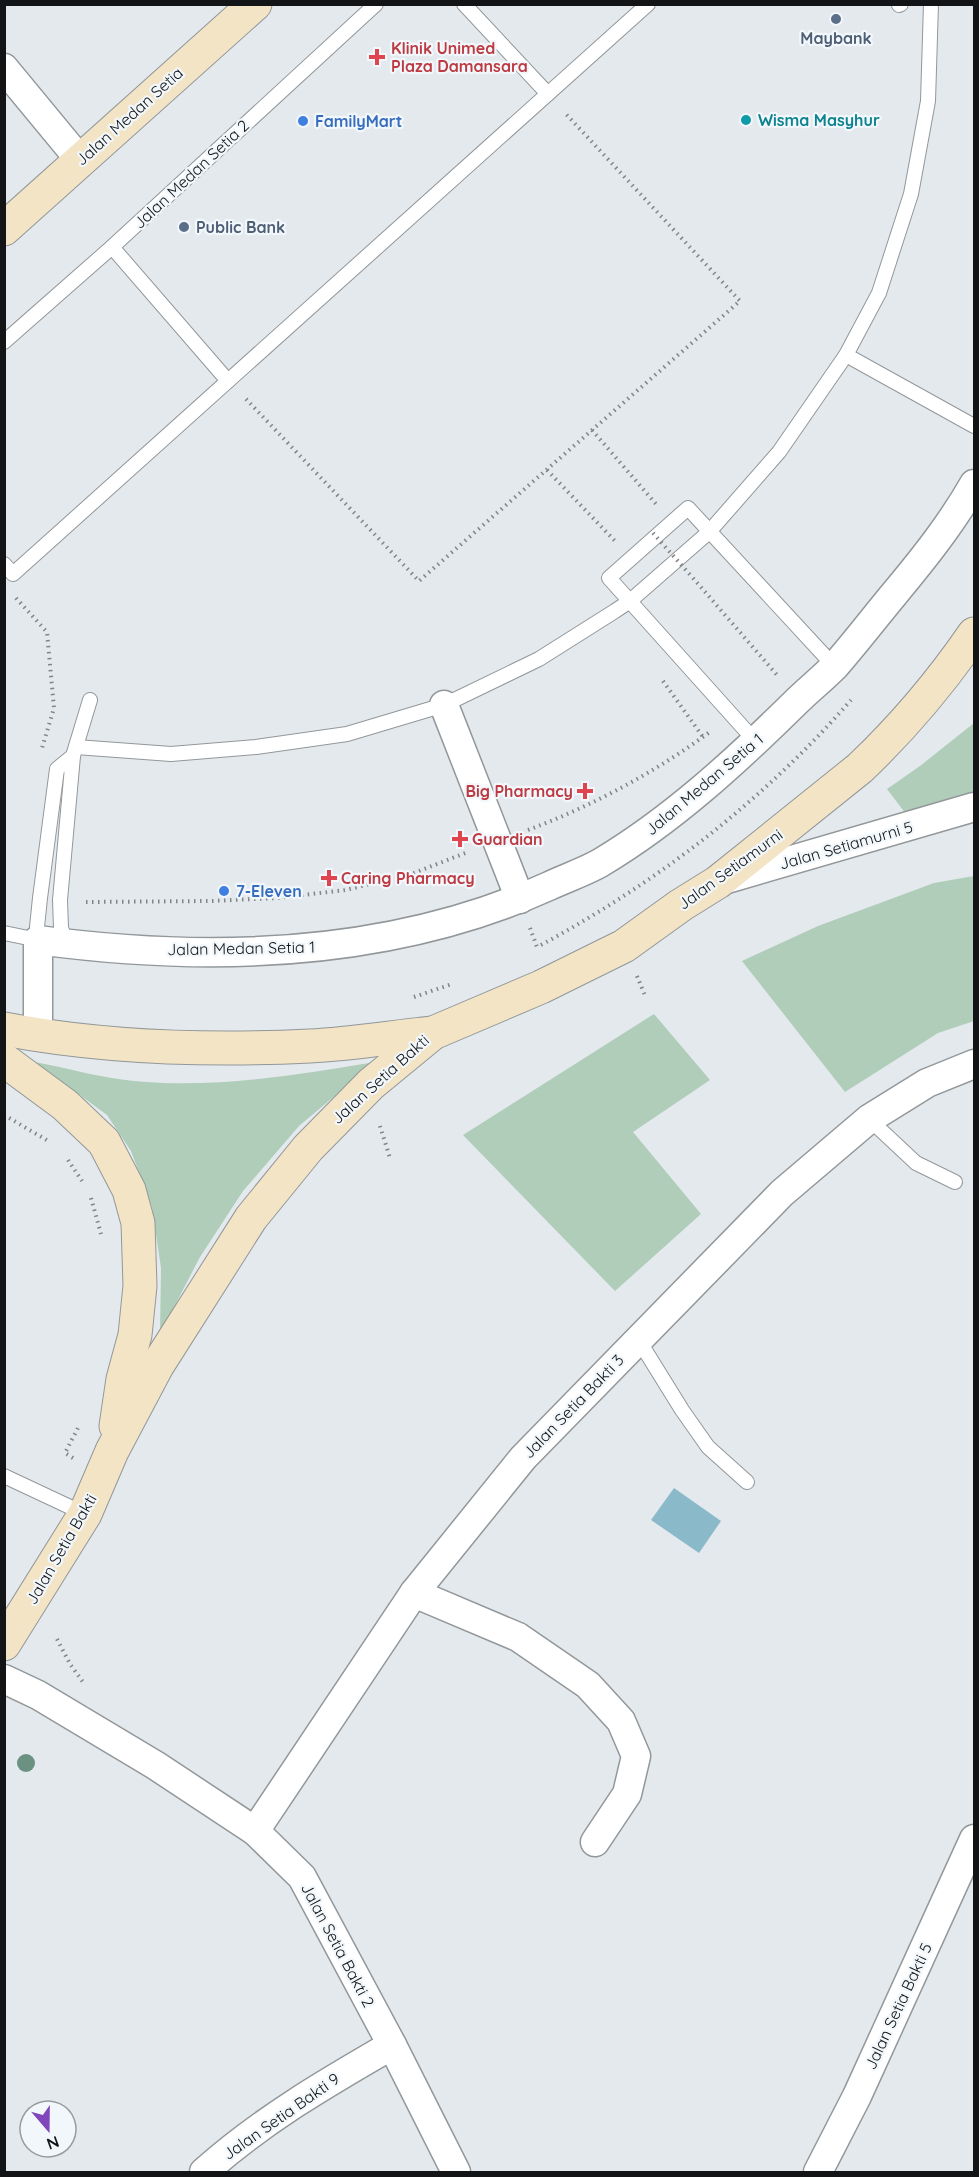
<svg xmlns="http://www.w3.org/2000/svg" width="979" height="2177" font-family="Quicksand,sans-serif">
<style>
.green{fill:#afcdb9}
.water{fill:#8ab9ca}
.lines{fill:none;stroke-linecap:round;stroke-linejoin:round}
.lane-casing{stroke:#92979a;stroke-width:16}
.street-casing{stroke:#92979a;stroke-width:31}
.secondary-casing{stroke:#92979a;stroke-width:35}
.path{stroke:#818587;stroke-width:4;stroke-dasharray:1.5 4.5;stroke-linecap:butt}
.lane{stroke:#fff;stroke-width:14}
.street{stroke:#fff;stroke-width:28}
.secondary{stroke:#f2e4c5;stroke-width:33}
.path-bridge{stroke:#818587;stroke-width:4;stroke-dasharray:1.5 4.5;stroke-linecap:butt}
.tree{fill:#6a9181}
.service-dot{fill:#5c6f8a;stroke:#f1f7fb;stroke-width:2}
.health-dot{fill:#e0444e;stroke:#f1f7fb;stroke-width:2}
.culture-dot{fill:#0f9aa8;stroke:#f1f7fb;stroke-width:2}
.shop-dot{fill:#3f7fe0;stroke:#f1f7fb;stroke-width:2}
.labels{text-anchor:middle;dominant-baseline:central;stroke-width:4.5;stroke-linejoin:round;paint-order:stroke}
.service-label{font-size:16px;font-weight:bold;fill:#4e5e75;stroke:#f1f7fb}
.health-label{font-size:16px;font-weight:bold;fill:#be3a42;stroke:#f1f7fb;text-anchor:start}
.street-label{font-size:16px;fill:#121415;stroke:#f1f7fb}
.culture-label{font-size:16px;font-weight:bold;fill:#0d838f;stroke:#f1f7fb;text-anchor:start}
.shop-label{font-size:16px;font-weight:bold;fill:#366cbe;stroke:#f1f7fb;text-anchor:start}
</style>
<rect width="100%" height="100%" fill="#e4e9ed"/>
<g class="green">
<polygon points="974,723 974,793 909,818 887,789 920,766"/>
<polygon points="974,876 974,1021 938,1033 845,1092 742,961 818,926 934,883"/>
<polygon points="654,1014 710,1080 633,1132 701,1214 615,1291 463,1135"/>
<path d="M35,1062C67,1068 101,1078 134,1081C215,1089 295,1075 375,1062L299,1126L243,1191L200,1257L160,1334L161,1268L152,1207L131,1151L107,1115Z"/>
</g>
<polygon class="water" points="674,1488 721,1521 699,1553 651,1520"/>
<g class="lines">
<defs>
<g id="lane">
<polyline points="464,4 548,94"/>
<polyline points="899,5 901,4"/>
<polyline points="112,247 228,381"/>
<polyline points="4,342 112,247 376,4"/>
<polyline points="846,355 974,426"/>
<polyline points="4,564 13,574 648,4"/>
<polyline points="756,742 609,578 688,508 834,666"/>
<polyline points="76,747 171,754 256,747 347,734 444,705 539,659 615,611 630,601 709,532 779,452 846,355 879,293 911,194 928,101 931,4"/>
<polyline points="4,933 38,940 37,927 40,898 57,769 73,756"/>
<polyline points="67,944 61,928 60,900 73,756 90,700"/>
<polyline points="869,1119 916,1163 955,1182"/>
<polyline points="638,1339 682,1410 708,1447 747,1482"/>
<polyline points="4,1476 85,1514"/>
</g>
<g id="street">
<polyline points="4,68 80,160"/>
<polyline points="444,705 520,899"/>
<polyline points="723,880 974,807"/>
<path d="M38,1035V940C209,963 390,958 549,886C566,878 584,872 600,863C672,820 735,762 794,704C807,691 822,679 835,666C856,642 875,617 895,593C924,558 952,523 974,484"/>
<polyline points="414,1593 518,1637 588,1685 621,1721 636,1756 627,1794 595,1842"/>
<polyline points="4,1679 38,1695 155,1765 255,1831 302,1877 392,2045 456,2172"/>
<polyline points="255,1831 414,1593 523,1458 782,1193 869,1119 927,1083 974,1064"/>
<path d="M204,2172C261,2121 326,2083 392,2045"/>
<polyline points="818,2172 857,2096 974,1839"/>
</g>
<g id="secondary">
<polyline points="4,229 255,4"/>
<path d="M4,1029C105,1048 208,1051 310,1046C351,1044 392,1037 433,1033"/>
<polyline points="4,1060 65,1105 104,1142 129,1190 138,1223 140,1286 135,1335 123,1379 116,1426"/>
<path d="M4,1644L85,1514L112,1451L157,1366L251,1218L308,1148L371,1084L433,1033L541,987L624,946L681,905L718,882L860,768C902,728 941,682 974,634"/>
</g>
</defs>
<use href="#lane" class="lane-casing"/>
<use href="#street" class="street-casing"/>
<use href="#secondary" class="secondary-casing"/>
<g class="path">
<polyline points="246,399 419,581 740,301 565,113"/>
<polyline points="592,430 656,504"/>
<polyline points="547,470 615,541"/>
<polyline points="693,578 777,675"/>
<polyline points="16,598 47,632 54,708 42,748"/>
<polyline points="663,681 703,737"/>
<path d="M528,830C592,806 656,772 711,731"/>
<polyline points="86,902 211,901 277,898 346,890 414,873 468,852"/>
<polyline points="530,928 537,947"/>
<path d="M541,945C659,881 763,801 851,700"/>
<polyline points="637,976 646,998"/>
<polyline points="414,997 452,984"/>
<polyline points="4,1115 50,1142"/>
<polyline points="380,1126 390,1158"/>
<polyline points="68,1160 82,1181"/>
<polyline points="91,1198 101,1234"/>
<polyline points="73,1458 65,1453 79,1426"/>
<polyline points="57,1639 70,1664 83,1682"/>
</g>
<use href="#lane" class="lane"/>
<use href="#street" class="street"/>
<use href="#secondary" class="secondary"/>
<polyline class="path-bridge" points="653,533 692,577"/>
</g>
<circle class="tree" cx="26" cy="1763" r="9"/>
<g class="service-dot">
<circle cx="836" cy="19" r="6"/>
<circle cx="184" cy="227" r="6"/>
</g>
<g class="health-dot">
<path d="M374 48h6v6h6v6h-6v6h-6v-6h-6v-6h6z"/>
<path d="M582 782h6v6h6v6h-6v6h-6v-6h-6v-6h6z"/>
<path d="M457 830h6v6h6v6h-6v6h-6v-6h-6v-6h6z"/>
<path d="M326 869h6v6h6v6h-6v6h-6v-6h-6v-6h6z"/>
</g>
<circle class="culture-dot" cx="746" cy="120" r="6"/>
<g class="shop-dot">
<circle cx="303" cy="121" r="6"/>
<circle cx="224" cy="891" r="6"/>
</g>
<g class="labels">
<g class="service-label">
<text x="836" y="38">Maybank</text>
<text x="196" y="227" text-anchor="start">Public Bank</text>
</g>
<g class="health-label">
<text x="391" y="48">Klinik Unimed<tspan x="391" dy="18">Plaza Damansara</tspan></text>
<text x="573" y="791" text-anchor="end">Big Pharmacy</text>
<text x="472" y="839">Guardian</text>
<text x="341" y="878">Caring Pharmacy</text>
</g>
<g class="street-label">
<text transform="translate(129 116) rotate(-42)">Jalan Medan Setia</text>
<text transform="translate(191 174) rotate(-43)">Jalan Medan Setia 2</text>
<text transform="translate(704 784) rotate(-40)">Jalan Medan Setia 1</text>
<text transform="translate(846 845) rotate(-16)">Jalan Setiamurni 5</text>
<text transform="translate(730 869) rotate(-36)">Jalan Setiamurni</text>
<text transform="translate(241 948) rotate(-1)">Jalan Medan Setia 1</text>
<text transform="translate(380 1079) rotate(-42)">Jalan Setia Bakti</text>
<text transform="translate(573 1406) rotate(-46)">Jalan Setia Bakti 3</text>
<text transform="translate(61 1549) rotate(-60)">Jalan Setia Bakti</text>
<text transform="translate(338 1945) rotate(62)">Jalan Setia Bakti 2</text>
<text transform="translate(898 2006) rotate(-65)">Jalan Setia Bakti 5</text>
<text transform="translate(281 2116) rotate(-35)">Jalan Setia Bakti 9</text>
</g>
<g class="culture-label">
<text x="758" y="120">Wisma Masyhur</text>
</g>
<g class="shop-label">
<text x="315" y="121">FamilyMart</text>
<text x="236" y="891">7-Eleven</text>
</g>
</g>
<rect width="979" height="2177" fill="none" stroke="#121415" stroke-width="12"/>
<g transform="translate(48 2129) rotate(160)"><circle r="28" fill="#f1f7fb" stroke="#989c9f" stroke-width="1.5"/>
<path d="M0-4.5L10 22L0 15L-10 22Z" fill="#8146bc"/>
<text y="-9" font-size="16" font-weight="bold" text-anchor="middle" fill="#121415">N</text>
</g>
</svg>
